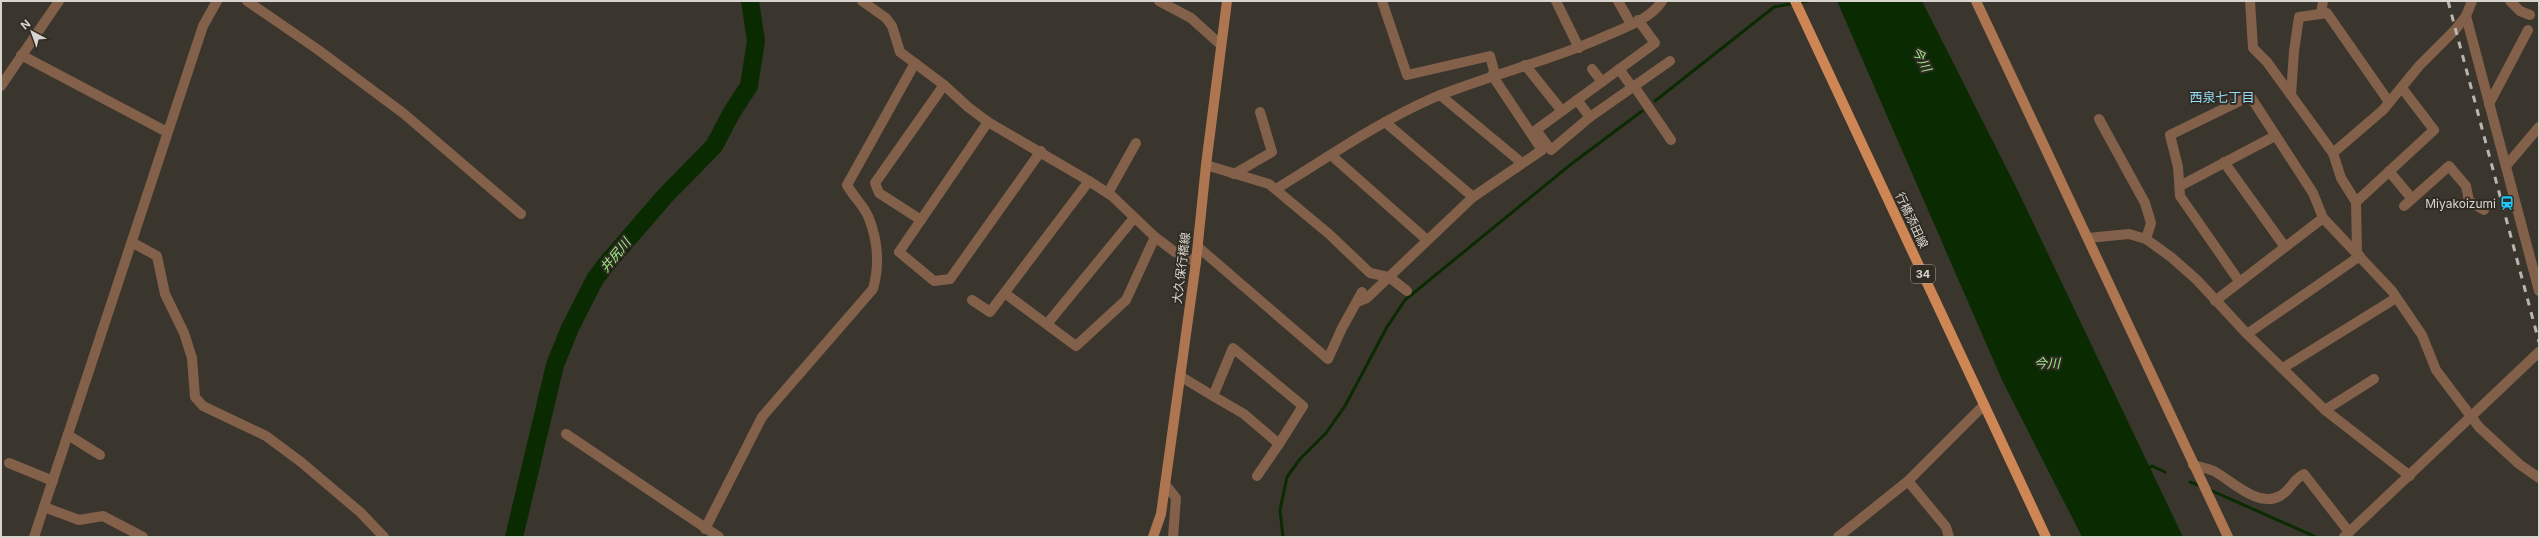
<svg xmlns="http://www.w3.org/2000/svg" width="2540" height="538" font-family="Inter,'Noto Sans JP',sans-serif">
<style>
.water{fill:#0a2b02}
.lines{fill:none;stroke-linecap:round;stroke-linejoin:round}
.stream{stroke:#0a2b02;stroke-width:3}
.river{stroke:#0a2b02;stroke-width:18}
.street{stroke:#836049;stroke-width:10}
.secondary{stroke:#ae7650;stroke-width:10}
.primary{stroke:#ce8655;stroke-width:10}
.rail{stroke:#b9b5af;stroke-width:3;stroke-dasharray:7 7;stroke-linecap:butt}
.labels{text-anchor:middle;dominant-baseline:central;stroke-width:4;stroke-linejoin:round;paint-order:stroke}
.shield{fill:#312c23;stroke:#a6a29c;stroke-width:1}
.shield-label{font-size:11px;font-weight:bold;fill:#d8d5d0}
.poi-label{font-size:12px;fill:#d8d5d0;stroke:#312c23;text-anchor:end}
.street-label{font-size:12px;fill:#d8d5d0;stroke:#312c23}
.water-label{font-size:13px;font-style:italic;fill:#9cef88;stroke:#312c23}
.neighbourhood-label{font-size:13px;fill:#95dbf7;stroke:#312c23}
</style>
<rect width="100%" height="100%" fill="#3b362d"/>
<polygon class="water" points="1837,1 1922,1 2018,191 2183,537 2082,537 2002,380"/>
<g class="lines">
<g class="stream">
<polyline points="1655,101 1774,7 1808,1"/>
<polyline points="2147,469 2152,466 2165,472"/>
<polyline points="2190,482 2201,486"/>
<polyline points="2210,490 2316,537"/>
<polyline points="1283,537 1280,510 1287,477 1300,459 1326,433 1345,406 1387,327 1405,300 1570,165 1642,111"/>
</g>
<polyline class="river" points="514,537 555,365 570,328 595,279 608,262 665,196 714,146 732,112 749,86 756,41 750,1"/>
<g class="street">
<polyline points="247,1 317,49 403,113 521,214"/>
<polyline points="862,1 886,18 892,26 900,52 944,85 968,107 988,122 1089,181 1112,196 1155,237 1175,252 1196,262"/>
<polyline points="1159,1 1191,18 1221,45"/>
<polyline points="1382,1 1407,75 1490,56 1495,74"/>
<polyline points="1556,1 1579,48"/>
<polyline points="1618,1 1631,24"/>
<polyline points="2250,1 2253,48 2267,62 2333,153 2341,178 2356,202 2357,253"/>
<polyline points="2510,1 2520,11 2530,15"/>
<polyline points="2321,14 2323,1"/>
<polyline points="2466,16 2539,291"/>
<polyline points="21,55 167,132"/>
<polyline points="1525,65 1562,111 1655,43 1638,20"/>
<polyline points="1592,69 1602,82"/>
<polyline points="1619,69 1632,87"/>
<polyline points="1,86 59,1"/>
<polyline points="1634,86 1671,140"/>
<polyline points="1440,95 1522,163"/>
<polyline points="2291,95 2294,51 2299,17 2327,13 2389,102"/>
<polyline points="2489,104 2528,30"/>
<polyline points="1562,111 1536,130 1551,150 1590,117 1577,100"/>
<polyline points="1590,117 1670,61"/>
<polyline points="2099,119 2145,203 2151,223 2146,239"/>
<polyline points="988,122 899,252 934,281 950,279 1041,151"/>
<polyline points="1385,122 1473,197"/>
<polyline points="2333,153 2383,110 2419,66 2455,30 2466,16 2472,1"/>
<polyline points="1331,155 1427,240"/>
<polyline points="2224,162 2285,247"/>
<polyline points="1206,165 1269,184 1329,234 1370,273 1389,277 1473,197 1542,150 1492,75"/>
<polyline points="2506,166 2539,127"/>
<polyline points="2389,171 2412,199"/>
<polyline points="1234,174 1272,152 1260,112"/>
<polyline points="2180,186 2275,136"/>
<path d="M1276,189C1327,158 1378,122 1433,98C1488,75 1547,62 1601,38C1621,29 1650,20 1662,1"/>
<polyline points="1108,193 1136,143"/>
<polyline points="2356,202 2434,130 2402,88"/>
<polyline points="2404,206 2449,166 2466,186 2469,201 2484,210"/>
<polyline points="921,220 879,193 875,183 944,85"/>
<polyline points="2088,238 2129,234 2146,239 2171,257 2197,280 2247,334 2325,410 2410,476"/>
<polyline points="133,243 157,256 165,294 184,333 192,358 195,397 203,406 266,436 301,462 360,512 384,537"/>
<polyline points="1198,247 1328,359 1342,328 1362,292"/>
<polyline points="2239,281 2180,196 2178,167 2170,135 2250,96 2313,193 2323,218"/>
<polyline points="1006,294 1076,346 1126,300 1155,237"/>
<polyline points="972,300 990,312 1089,181"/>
<polyline points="2215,301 2323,218 2392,291 2422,335 2436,370 2479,427 2519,464 2539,478"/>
<polyline points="1357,302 1367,298 1389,277 1407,291"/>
<polyline points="1047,324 1134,218"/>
<polyline points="2247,334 2360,256"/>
<polyline points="2283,368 2396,298"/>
<polyline points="1180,376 1213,396 1233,348 1303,406 1279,444 1244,414 1213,396"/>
<polyline points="2325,410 2374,379"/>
<polyline points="566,434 719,537"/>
<polyline points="68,435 100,455"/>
<polyline points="9,463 53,481"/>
<path d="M2193,465C2200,467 2207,468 2214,471C2232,481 2258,508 2280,496C2291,490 2293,479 2304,474L2349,532"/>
<polyline points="1257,476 1279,444"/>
<polyline points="1908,481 1946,527 1949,537"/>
<polyline points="1165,484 1176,498 1173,537"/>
<polyline points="44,507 79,520 103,516 143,537"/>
<path d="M705,529L762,417L873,289C880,264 878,240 868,216C863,205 853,196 847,185L915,63"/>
<polyline points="34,537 203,26 217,1"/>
<polyline points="1838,537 1908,481 1984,405"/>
<polyline points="2344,537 2539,352"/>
</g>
<g class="secondary">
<polyline points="1976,1 2228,537"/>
<polyline points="1153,537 1161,514 1196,262 1206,165 1227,1"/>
</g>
<polyline class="primary" points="1795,1 2046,537"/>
<polyline class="rail" points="2448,1 2539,342"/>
</g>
<defs>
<symbol id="station-bare" viewBox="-9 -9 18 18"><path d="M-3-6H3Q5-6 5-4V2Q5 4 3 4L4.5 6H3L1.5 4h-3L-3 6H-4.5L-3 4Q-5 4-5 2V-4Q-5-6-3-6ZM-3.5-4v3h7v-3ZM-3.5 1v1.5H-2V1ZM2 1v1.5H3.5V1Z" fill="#1dc9fc" stroke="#312c23" stroke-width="2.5" paint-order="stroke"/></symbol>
</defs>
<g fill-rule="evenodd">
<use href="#station-bare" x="2497" y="193" width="20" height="20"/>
</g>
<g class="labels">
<rect class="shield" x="1911" y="265" width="24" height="18" rx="3"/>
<g class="shield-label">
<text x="1923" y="274">34</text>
</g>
<g class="poi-label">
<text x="2496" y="203">Miyakoizumi</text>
</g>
<g class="street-label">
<text transform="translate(1912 220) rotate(65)">行橋添田線</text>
<text transform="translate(1181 268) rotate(-83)">大久保行橋線</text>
</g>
<g class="water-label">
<text transform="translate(1922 59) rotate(63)">今川</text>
<text transform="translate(615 255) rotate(-51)">井尻川</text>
<text x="2047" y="363">今川</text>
</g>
<g class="neighbourhood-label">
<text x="2222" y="97">西泉七丁目</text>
</g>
</g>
<rect width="2540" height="538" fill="none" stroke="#d8d5d0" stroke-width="4"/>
<g transform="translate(32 32) rotate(319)" stroke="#312c23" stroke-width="3" paint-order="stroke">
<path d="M0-3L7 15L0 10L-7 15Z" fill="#d8d5d0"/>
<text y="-6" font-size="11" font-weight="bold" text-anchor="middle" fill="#d8d5d0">N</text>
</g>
</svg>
